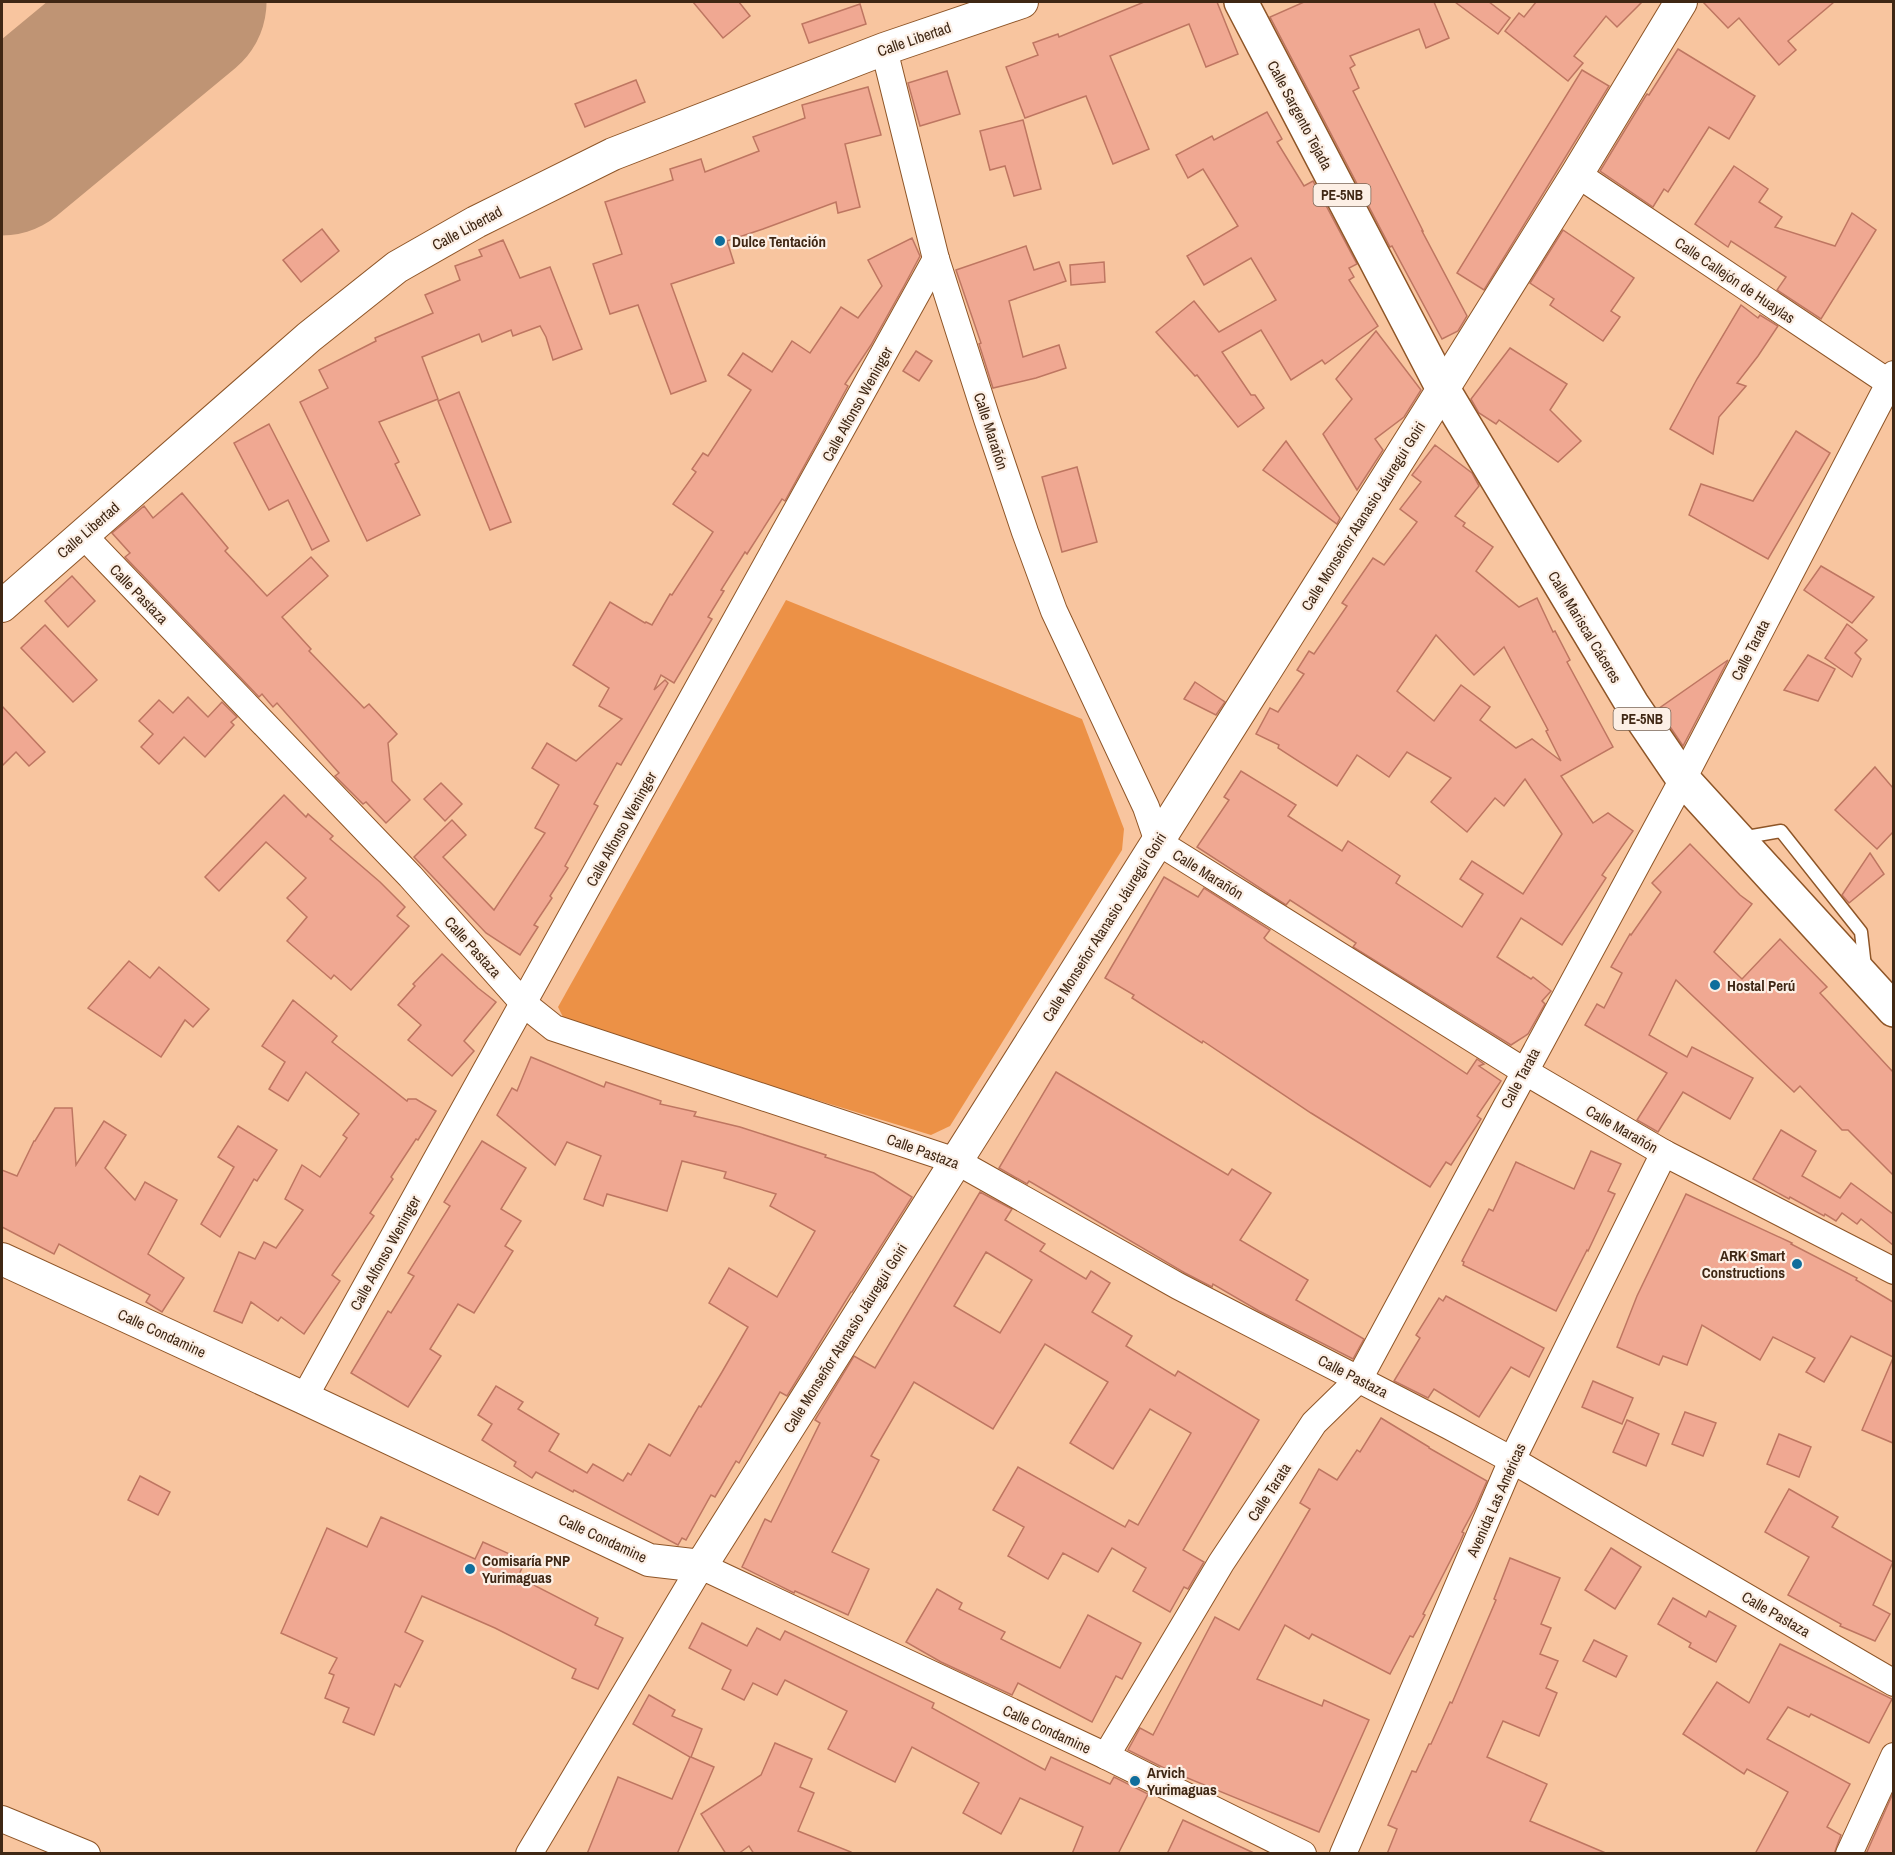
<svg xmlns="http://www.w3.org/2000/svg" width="1895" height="1855" font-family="'Archivo Narrow',sans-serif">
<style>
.green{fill:#ec9146}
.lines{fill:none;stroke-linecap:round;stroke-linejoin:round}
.runway{stroke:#bf9474;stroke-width:171}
.building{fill:#f0a892;stroke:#be7661;stroke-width:1.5;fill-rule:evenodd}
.service-casing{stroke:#8e5527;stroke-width:15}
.minor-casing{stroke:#8e5527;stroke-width:28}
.tertiary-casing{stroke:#8e5527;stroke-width:34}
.trunk-casing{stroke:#8e5527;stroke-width:36}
.service{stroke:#fff;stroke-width:12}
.minor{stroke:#fff;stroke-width:26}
.tertiary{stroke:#fff;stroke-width:32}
.trunk{stroke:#fff;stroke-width:33}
.poi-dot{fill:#0f6e9c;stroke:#fcefe5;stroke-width:2}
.labels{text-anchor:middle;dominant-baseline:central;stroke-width:4.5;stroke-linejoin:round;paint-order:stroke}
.shield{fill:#fcefe5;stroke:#786353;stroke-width:1.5}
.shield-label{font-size:14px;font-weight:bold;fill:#3f2714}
.street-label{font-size:15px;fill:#3f2714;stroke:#fcefe5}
.poi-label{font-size:15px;font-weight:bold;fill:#3f2714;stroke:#fcefe5;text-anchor:start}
</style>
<rect width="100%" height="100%" fill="#f8c59f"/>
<polygon class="green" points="786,600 1082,719 1124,829 1122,850 950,1126 931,1135 566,1023 558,1007"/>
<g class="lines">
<polyline class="runway" points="2,150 181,2"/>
</g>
<g class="building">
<polygon points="693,2 739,2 750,16 723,38"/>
<polygon points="1144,2 1217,2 1238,54 1206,67 1189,24 1110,56 1149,149 1113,164 1086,96 1025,118 1006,67 1038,55 1033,43 1058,34 1059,37"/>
<polygon points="1304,2 1434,2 1449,38 1426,48 1419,29 1350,56 1355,65 1350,68 1359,88 1353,91 1423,231 1422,231 1467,316 1458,331 1442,339 1392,246 1390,247 1270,17"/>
<polygon points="1455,2 1489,2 1510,18 1498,34"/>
<polygon points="1536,2 1642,2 1617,27 1606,16 1574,56 1583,63 1568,81 1505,31 1519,13 1524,17"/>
<polygon points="1703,2 1834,2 1788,41 1796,50 1779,65 1739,18 1728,28"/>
<polygon points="860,4 866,24 809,43 802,24"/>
<polygon points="1678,49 1755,96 1729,139 1709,127 1668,192 1664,189 1653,207 1600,171 1645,97 1647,94 1649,95"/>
<polygon points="1582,70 1609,86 1484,290 1457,273"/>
<polygon points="947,71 960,114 920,126 908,83"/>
<polygon points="636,80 645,102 585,127 575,104"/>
<polygon points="868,87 881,135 845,144 860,207 838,213 836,202 763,229 727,241 734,263 671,284 706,381 671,394 638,305 610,314 593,264 622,254 605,202 673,180 670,169 701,159 705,172 759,151 753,137 805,118 802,105"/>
<polygon points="1267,112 1282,139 1277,142 1304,186 1313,181 1357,264 1349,268 1354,277 1349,280 1378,326 1325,364 1322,360 1291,380 1261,330 1222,352 1251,395 1255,395 1264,408 1238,427 1197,375 1195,376 1156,332 1194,301 1219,332 1276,300 1251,258 1204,285 1187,256 1238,226 1203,169 1188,178 1176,155 1212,136 1214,140"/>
<polygon points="1023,120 1041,189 1014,196 1005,166 990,170 980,131"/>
<polygon points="1734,166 1768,189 1759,202 1782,217 1775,227 1835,246 1852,213 1876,230 1821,319 1777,290 1786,277 1731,241 1728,247 1695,224"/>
<polygon points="322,229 339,251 301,282 283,260"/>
<polygon points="1563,230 1634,278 1611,311 1620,317 1603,341 1550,305 1554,299 1530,283"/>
<polygon points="912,238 920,256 904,286 871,345 845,384 848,386 785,501 782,499 747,554 745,552 721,590 724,591 708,617 712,619 674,683 661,675 654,690 665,680 668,683 621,765 617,763 594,804 598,806 565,866 568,868 550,896 552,898 534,925 538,927 520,955 486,933 414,857 452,820 466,835 443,857 494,910 545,833 535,828 559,785 532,768 547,743 576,761 622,719 599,706 609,688 573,665 610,602 645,623 646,622 652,625 670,594 672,595 713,532 673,504 696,472 692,469 703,453 708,456 751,390 728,375 743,353 772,372 792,341 810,353 841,307 858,318 882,286 868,260"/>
<polygon points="503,240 520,278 550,267 582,349 553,360 546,337 540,326 513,336 511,330 482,342 479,334 422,357 438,399 379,422 399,462 395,464 420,515 367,541 300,402 328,388 319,370 376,341 375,338 433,313 425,295 460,280 455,266 482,256 479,250"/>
<polygon points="1026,246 1034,270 1059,262 1066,281 1009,301 1023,357 1059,345 1066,368 1036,378 993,388 979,344 981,343 956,270"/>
<polygon points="1104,262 1105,282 1071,285 1070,265"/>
<polygon points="1741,305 1758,318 1760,315 1778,326 1758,356 1737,383 1746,386 1719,417 1713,454 1670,429 1697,379"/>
<polygon points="1376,331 1421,390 1404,417 1375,439 1383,450 1357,490 1323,434 1352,399 1336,379"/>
<polygon points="1510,348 1567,384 1550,410 1581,441 1558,462 1499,420 1496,424 1479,413 1471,399"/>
<polygon points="916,351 932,361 919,381 903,371"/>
<polygon points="459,392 511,522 490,530 438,401"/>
<polygon points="269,424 329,541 312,550 288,500 269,510 234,443"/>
<polygon points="1796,431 1830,453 1768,559 1689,515 1701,484 1753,501"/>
<polygon points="1286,441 1340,518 1337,524 1263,470"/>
<path d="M1435,445L1472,473L1479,486L1455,516L1465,523L1463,526L1493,547L1476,571L1519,607L1537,598L1553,632L1555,631L1570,660L1567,662L1613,747L1561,776L1593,823L1608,813L1633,831L1602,875L1606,878L1562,945L1521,918L1497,957L1531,979L1533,977L1551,991L1542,1001L1545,1004L1528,1034L1511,1045L1353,947L1356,943L1290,900L1286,905L1197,847L1229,800L1224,797L1241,771L1296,805L1288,816L1342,851L1348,841L1400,876L1396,883L1462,927L1483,894L1460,879L1472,861L1523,894L1562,834L1525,779L1504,806L1495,798L1467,832L1431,802L1451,778L1407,752L1389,777L1357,755L1337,786L1278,748L1279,745L1256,734L1270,708L1278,712L1304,674L1297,670L1309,651L1314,654L1347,606L1342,603L1373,558L1384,565L1417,522L1400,509L1421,482L1412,475ZM1436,635L1474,675L1504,647L1548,730L1546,731L1561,761L1532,739L1516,748L1480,720L1490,707L1461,685L1434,721L1397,691Z"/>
<polygon points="1077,467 1097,542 1062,552 1042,477"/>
<polygon points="182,493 228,548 225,551 267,596 311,557 328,576 282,617 311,649 309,651 364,708 369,704 397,734 388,743 392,781 410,800 386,823 366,802 363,804 335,776 339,773 277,703 273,707 262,694 259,697 125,557 130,553 112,533 144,506 153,518"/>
<polygon points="1821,566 1874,597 1852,623 1804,590"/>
<polygon points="72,576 95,601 68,627 45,601"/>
<polygon points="1847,624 1867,640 1855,653 1861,659 1852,677 1825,658"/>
<polygon points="45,625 97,680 73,702 21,648"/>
<polygon points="1808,655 1835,669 1818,701 1784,690"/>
<polygon points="1728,660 1683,746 1658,709"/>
<polygon points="1195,682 1225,702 1216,715 1184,699"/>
<polygon points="188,697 208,717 222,702 237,717 231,722 234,725 205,757 184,737 159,764 141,747 153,734 139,721 159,700 173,713"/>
<polygon points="2,706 45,752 29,766 16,752 2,766"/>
<polygon points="1875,767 1893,788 1893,832 1877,849 1835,810"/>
<polygon points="441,783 462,804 445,821 424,799"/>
<polygon points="284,795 306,817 308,814 333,836 330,839 380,882 405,907 397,916 409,926 351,990 334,975 331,979 287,941 307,917 287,898 306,878 266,842 219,891 205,877"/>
<polygon points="1690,844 1740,895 1752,904 1714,952 1742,979 1780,939 1827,987 1820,993 1893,1072 1893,1175 1848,1130 1842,1130 1800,1086 1794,1092 1676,980 1649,1035 1687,1057 1692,1047 1753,1078 1730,1119 1683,1092 1658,1132 1637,1120 1667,1073 1585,1025 1597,1004 1604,1008 1622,973 1611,967 1630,934 1631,935 1661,892 1652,883"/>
<polygon points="1870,853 1884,874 1849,903 1842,895"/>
<polygon points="1164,877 1198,897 1204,888 1270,930 1264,938 1267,941 1467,1074 1477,1059 1484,1064 1479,1066 1501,1081 1477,1116 1481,1119 1451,1165 1446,1162 1430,1187 1311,1113 1203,1041 1202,1043 1132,998 1134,995 1105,978"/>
<polygon points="442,954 478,988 496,1002 464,1041 474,1051 452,1076 408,1040 421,1025 398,1005 415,986 413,984"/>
<polygon points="129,961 150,978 159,967 209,1009 193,1027 185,1020 161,1057 88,1008"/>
<polygon points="293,1000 337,1036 332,1042 407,1101 408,1099 416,1099 436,1111 418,1140 416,1139 391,1177 393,1179 370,1213 374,1216 332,1275 340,1281 304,1334 281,1317 278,1321 251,1302 242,1323 214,1311 239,1252 255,1259 264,1242 276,1248 303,1210 285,1199 302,1165 320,1177 347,1138 343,1135 359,1114 306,1072 288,1101 269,1089 285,1062 262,1046"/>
<polygon points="531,1057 604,1087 606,1082 661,1101 660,1104 696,1112 694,1116 740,1127 826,1155 825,1157 874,1173 912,1197 852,1292 851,1292 787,1396 780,1392 739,1463 736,1461 715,1497 711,1495 686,1540 682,1538 678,1545 574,1490 573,1492 536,1472 532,1478 514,1466 516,1462 482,1440 492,1424 478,1415 496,1386 523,1402 518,1409 559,1434 549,1451 587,1473 593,1464 623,1481 628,1473 631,1475 649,1444 670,1456 699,1406 701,1407 722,1372 748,1327 709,1303 729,1268 777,1297 815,1231 770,1206 776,1194 724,1178 726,1172 682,1161 667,1211 607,1194 603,1206 584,1199 601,1156 567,1142 555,1165 497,1115 512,1088 517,1091"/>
<polygon points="1056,1072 1228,1175 1232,1169 1271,1193 1240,1240 1308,1280 1296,1300 1364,1339 1353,1359 1259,1311 1213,1284 1212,1287 1185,1273 1029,1181 1027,1184 999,1168"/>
<polygon points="55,1108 72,1108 76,1165 104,1121 126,1135 105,1168 135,1200 145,1182 177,1200 148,1254 184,1278 162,1312 146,1302 150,1295 59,1244 54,1254 2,1227 2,1170 17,1176 34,1141 35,1141"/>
<polygon points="238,1126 277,1150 257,1181 254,1179 220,1237 201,1224 234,1167 218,1157"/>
<polygon points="1781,1130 1816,1151 1802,1176 1840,1198 1851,1183 1893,1214 1893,1245 1861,1219 1857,1224 1842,1213 1836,1221 1825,1214 1824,1216 1790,1197 1789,1199 1753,1179"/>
<polygon points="482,1141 526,1168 501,1209 521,1221 505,1246 513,1251 474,1313 458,1304 430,1349 441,1356 408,1407 351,1373 388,1311 391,1313 414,1276 408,1273 450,1206 444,1202"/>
<polygon points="1591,1151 1621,1164 1608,1191 1615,1194 1588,1251 1587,1250 1556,1311 1463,1265 1464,1262 1462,1261 1489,1209 1493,1211 1516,1162 1574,1189"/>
<path d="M980,1192L1012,1209L1005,1220L1045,1244L1040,1251L1086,1279L1091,1271L1110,1283L1092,1312L1132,1336L1126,1346L1175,1376L1178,1371L1259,1420L1183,1550L1204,1562L1188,1589L1184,1587L1170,1612L1133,1591L1146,1568L1112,1548L1098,1572L1063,1553L1048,1579L1008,1556L1024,1527L993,1510L1018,1467L1125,1527L1129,1520L1138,1525L1191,1433L1150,1409L1113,1469L1070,1443L1108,1382L1045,1344L993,1429L914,1382L871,1456L879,1460L832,1552L869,1569L848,1615L795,1591L794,1593L742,1567L765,1519L771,1522L820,1423L815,1420L854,1356L875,1368ZM986,1252L1032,1280L1000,1333L954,1306Z"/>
<polygon points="1686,1194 1792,1243 1791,1244 1857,1278 1856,1280 1893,1302 1893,1357 1851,1336 1824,1382 1806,1372 1815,1358 1773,1337 1760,1360 1702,1325 1687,1365 1663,1356 1659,1365 1617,1347 1637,1296"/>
<polygon points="1446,1296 1544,1348 1529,1377 1511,1367 1479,1417 1434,1389 1428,1398 1394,1381 1420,1338 1416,1335 1439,1298 1443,1301"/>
<polygon points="1893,1358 1893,1443 1862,1430"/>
<polygon points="1593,1381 1633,1398 1622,1424 1582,1407"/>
<polygon points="1685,1412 1716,1423 1703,1456 1672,1444"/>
<polygon points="1381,1418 1429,1447 1429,1448 1487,1481 1475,1508 1462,1532 1464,1533 1460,1542 1423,1614 1425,1615 1413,1637 1410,1636 1390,1674 1312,1634 1309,1639 1285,1625 1257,1679 1322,1706 1324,1700 1369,1720 1319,1832 1185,1777 1184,1778 1128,1750 1140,1728 1153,1735 1215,1617 1239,1630 1310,1509 1300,1503 1319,1469 1337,1480 1357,1450 1360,1452"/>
<polygon points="1627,1420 1659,1434 1646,1466 1613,1452"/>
<polygon points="1779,1434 1811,1447 1799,1477 1767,1464"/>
<polygon points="140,1476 170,1492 158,1515 128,1500"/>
<polygon points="1789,1489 1838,1517 1832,1527 1893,1562 1873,1605 1890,1614 1875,1641 1840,1626 1841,1624 1788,1595 1809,1557 1765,1532"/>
<polygon points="381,1517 475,1559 483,1542 525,1561 518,1577 598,1618 595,1625 623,1638 598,1689 572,1678 576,1669 495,1628 422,1596 405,1632 423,1641 400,1687 395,1684 374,1735 343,1722 349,1708 325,1698 334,1675 329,1673 337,1658 281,1633 327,1528 367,1547"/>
<polygon points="1611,1548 1641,1567 1615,1609 1585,1590"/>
<polygon points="1510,1558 1560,1578 1541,1624 1551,1628 1540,1654 1558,1661 1546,1688 1557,1693 1539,1736 1503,1721 1487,1757 1547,1784 1530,1821 1608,1854 1387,1854 1397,1829 1388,1825 1412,1771 1416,1772 1429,1744 1431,1744 1450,1702 1452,1703 1496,1600 1494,1599"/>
<polygon points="937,1589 962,1603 959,1609 1005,1632 1001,1639 1060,1668 1088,1615 1141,1643 1122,1679 1116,1676 1092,1722 1018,1683 1012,1695 941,1662 906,1642"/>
<polygon points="1673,1598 1706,1617 1709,1611 1736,1626 1716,1662 1689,1647 1691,1643 1658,1624"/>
<polygon points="702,1623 747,1646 757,1628 780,1640 785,1631 934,1703 932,1708 1045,1770 1051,1757 1110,1784 1114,1777 1148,1794 1118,1854 1072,1854 1083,1827 1020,1798 1001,1834 963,1813 979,1783 912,1747 895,1782 828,1749 847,1711 785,1680 777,1695 753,1683 744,1700 722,1689 731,1670 689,1648"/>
<polygon points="1594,1640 1627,1656 1616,1677 1583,1661"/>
<polygon points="1780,1644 1892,1699 1869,1743 1811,1714 1809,1717 1788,1707 1767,1739 1850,1784 1827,1827 1841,1835 1834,1854 1755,1854 1788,1792 1747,1769 1744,1774 1683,1734 1717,1682 1749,1703"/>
<polygon points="649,1695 675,1710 672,1716 702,1729 691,1757 714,1767 677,1854 587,1854 618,1777 672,1799 690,1757 633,1724"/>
<polygon points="775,1743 812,1759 800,1787 814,1793 798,1831 851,1852 851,1854 754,1854 749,1846 738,1854 726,1854 701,1814 761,1775"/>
<polygon points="1893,1793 1893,1854 1866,1854"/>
<polygon points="1183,1820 1256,1854 1167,1854"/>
</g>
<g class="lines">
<defs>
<polyline id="service" points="1741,838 1781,831 1861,932 1865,967"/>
<g id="minor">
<polyline points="884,49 936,259 987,419 1025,532 1054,611 1146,807 1158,842 1524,1071 1664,1153 1894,1271"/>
<polyline points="1577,174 1894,386"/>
<polyline points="83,535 410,876 524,1004 554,1028 956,1161 1178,1286 1449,1426 1512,1460 1894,1683"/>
<polyline points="304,1398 936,259"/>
<polyline points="1106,1756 1221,1563 1314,1423 1359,1379 1683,779 1894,374"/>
<polyline points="2,1819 87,1854"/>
<polyline points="529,1854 701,1566 1106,1756 1303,1854"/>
<polyline points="1343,1854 1512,1460 1664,1153"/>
<polyline points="1849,1854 1894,1756"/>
</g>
<g id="tertiary">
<polyline points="2,606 309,337 397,267 476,222 613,154 884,49 1022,2"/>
<polyline points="2,1259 304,1398 649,1560 701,1566 1443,389 1577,174 1681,2"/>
</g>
<polyline id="trunk" points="1241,2 1443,389 1632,704 1683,779 1894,1010"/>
</defs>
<use href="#service" class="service-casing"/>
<use href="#minor" class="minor-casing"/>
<use href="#tertiary" class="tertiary-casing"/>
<use href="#trunk" class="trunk-casing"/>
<use href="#service" class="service"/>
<use href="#minor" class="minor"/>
<use href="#tertiary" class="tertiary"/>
<use href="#trunk" class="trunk"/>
</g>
<g class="poi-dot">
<circle cx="720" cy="241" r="6"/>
<circle cx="1715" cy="985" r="6"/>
<circle cx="1797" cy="1264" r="6"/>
<circle cx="470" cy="1569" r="6"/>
<circle cx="1135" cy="1781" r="6"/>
</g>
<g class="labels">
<g class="shield">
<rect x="1313.5" y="184" width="57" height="22" rx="4.5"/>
<rect x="1613.5" y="708" width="57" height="22" rx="4.5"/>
</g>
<g class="shield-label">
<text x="1342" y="195">PE-5NB</text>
<text x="1642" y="719">PE-5NB</text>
</g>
<g class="street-label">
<text transform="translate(914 39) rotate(-19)">Calle Libertad</text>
<text transform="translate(1300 115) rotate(62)">Calle Sargento Tejada</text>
<text transform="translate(467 228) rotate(-28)">Calle Libertad</text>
<text transform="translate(1735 280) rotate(34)">Calle Callejón de Huaylas</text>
<text transform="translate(857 404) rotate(-61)">Calle Alfonso Weninger</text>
<text transform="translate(991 431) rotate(72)">Calle Marañón</text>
<text transform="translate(1363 516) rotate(-58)">Calle Monseñor Atanasio Jáuregui Goiri</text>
<text transform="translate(88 530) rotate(-41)">Calle Libertad</text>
<text transform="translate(139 594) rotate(46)">Calle Pastaza</text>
<text transform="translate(1585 627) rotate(59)">Calle Mariscal Cáceres</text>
<text transform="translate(1750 650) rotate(-63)">Calle Tarata</text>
<text transform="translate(621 829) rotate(-61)">Calle Alfonso Weninger</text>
<text transform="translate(1208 874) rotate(32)">Calle Marañón</text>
<text transform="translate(1104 927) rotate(-58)">Calle Monseñor Atanasio Jáuregui Goiri</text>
<text transform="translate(473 947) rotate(48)">Calle Pastaza</text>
<text transform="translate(1520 1078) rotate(-62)">Calle Tarata</text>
<text transform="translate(1622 1129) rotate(30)">Calle Marañón</text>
<text transform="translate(923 1151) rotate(20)">Calle Pastaza</text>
<text transform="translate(385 1253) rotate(-61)">Calle Alfonso Weninger</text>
<text transform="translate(162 1333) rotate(25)">Calle Condamine</text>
<text transform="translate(845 1338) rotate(-58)">Calle Monseñor Atanasio Jáuregui Goiri</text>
<text transform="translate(1353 1376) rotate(27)">Calle Pastaza</text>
<text transform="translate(1269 1492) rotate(-57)">Calle Tarata</text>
<text transform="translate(1496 1500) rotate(-66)">Avenida Las Américas</text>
<text transform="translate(603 1538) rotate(25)">Calle Condamine</text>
<text transform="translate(1776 1614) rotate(30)">Calle Pastaza</text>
<text transform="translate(1047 1729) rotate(25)">Calle Condamine</text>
</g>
<g class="poi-label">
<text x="732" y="241">Dulce Tentación</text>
<text x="1727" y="985">Hostal Perú</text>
<text x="1785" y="1255" text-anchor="end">ARK Smart<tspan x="1785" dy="17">Constructions</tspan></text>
<text x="482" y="1560">Comisaría PNP<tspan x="482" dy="17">Yurimaguas</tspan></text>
<text x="1147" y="1772">Arvich<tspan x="1147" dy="17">Yurimaguas</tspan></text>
</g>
</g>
<rect width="1895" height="1855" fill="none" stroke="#3f2714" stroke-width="6"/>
</svg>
